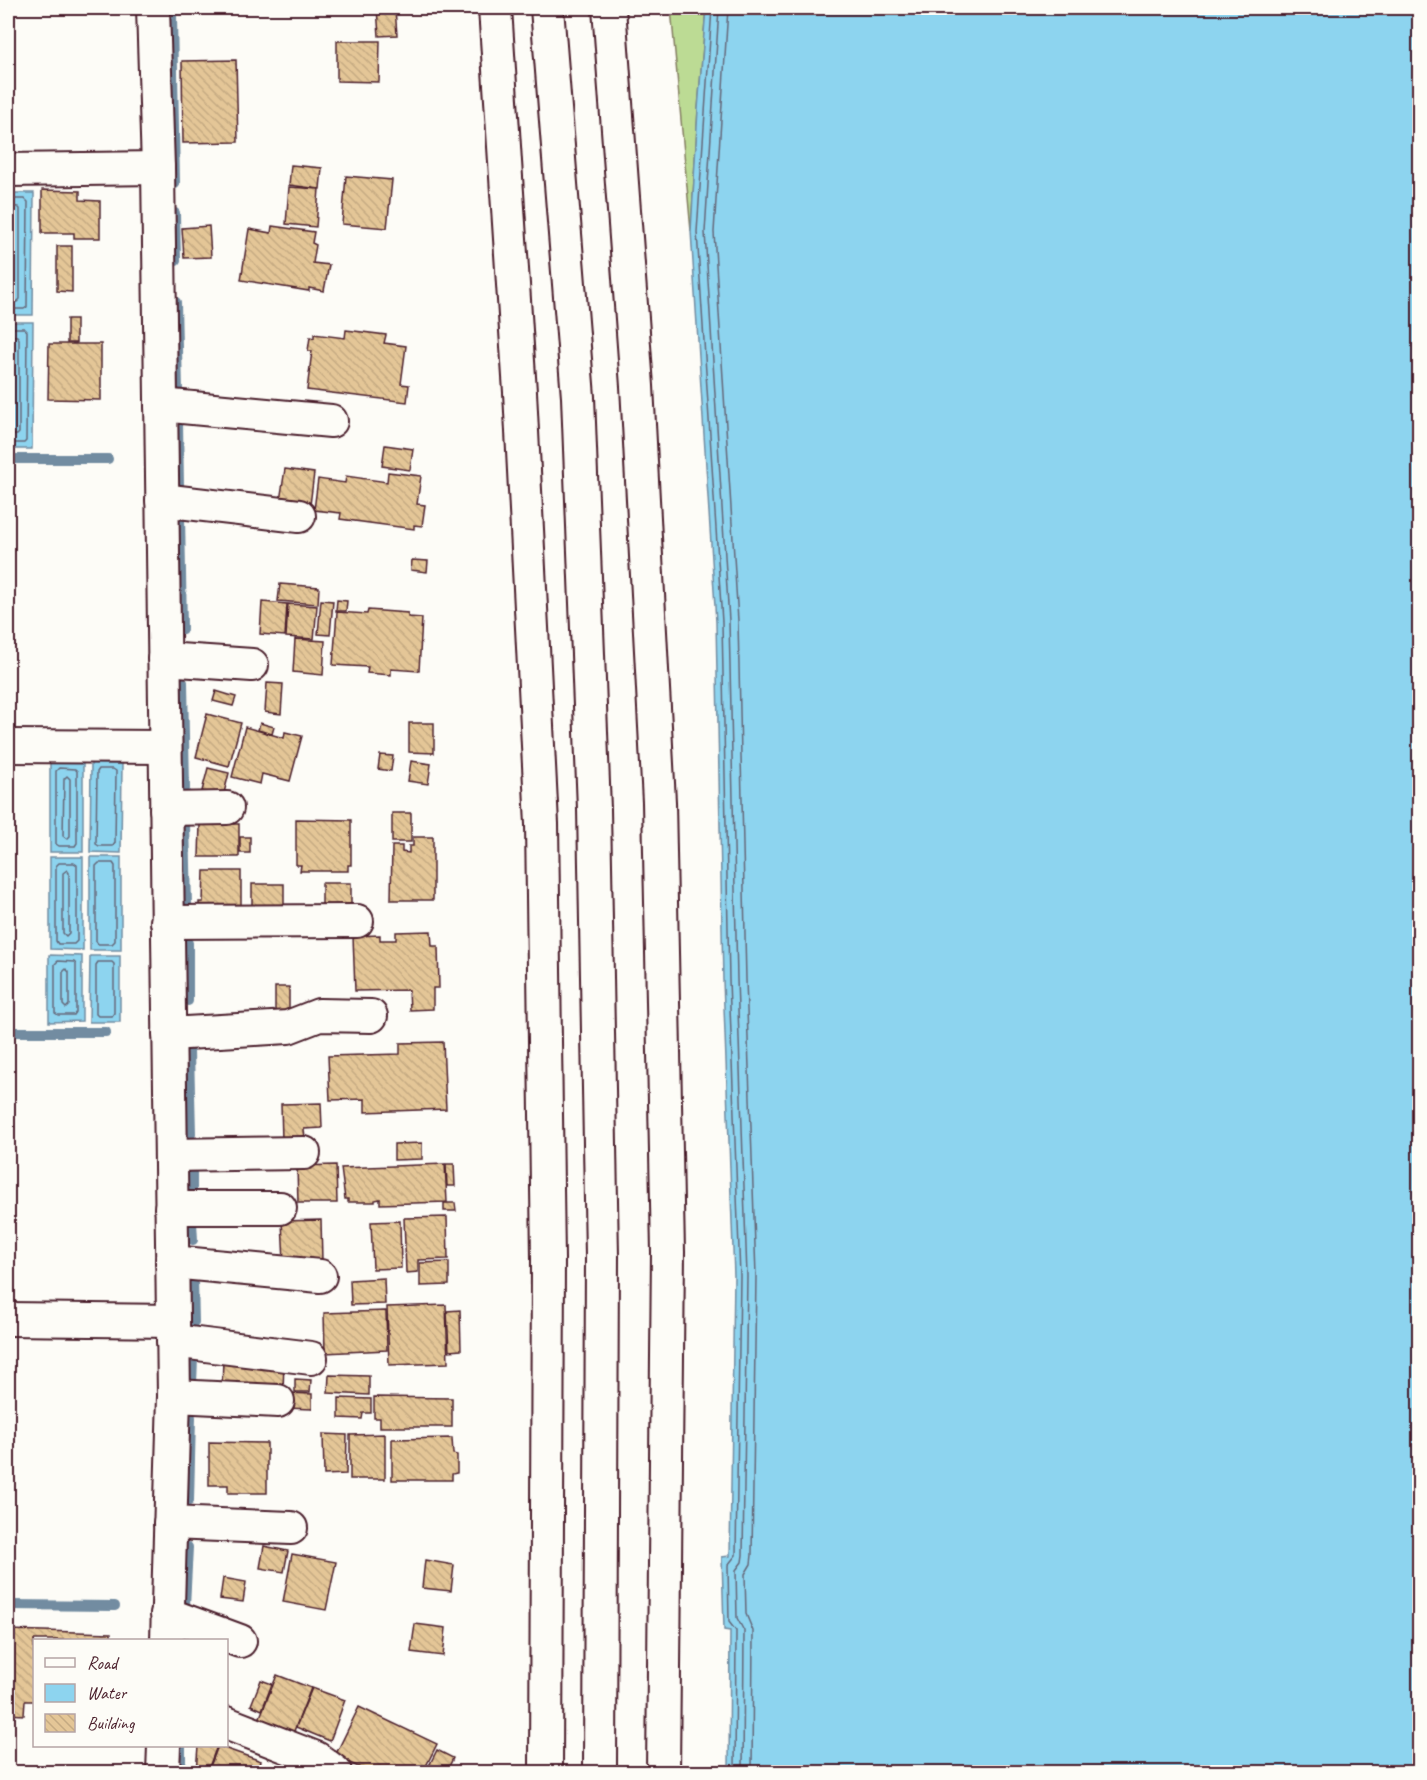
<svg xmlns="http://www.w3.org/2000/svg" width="1427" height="1780" font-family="Caveat,sans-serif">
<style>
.grass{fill:#bcdb94;stroke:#837d60;stroke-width:1.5}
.water{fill:#8dd4ef;stroke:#728ca1;stroke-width:1.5}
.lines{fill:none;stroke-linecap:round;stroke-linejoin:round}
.shore{stroke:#656779;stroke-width:1.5}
.stream{stroke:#728ca1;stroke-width:10}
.building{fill:url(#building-back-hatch);stroke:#4a1f2b;stroke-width:1.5}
.minor-casing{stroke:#4a1f2b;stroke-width:36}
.minor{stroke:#fdfcf7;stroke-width:32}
</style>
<defs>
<pattern id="building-back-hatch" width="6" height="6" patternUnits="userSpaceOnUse" patternTransform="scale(1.5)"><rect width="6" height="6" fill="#e4c697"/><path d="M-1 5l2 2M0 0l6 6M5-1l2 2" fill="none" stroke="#c5aa82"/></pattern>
</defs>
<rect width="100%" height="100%" fill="#fdfcf7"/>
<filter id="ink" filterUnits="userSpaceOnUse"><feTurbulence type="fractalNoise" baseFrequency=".0167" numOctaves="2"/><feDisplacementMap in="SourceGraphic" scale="12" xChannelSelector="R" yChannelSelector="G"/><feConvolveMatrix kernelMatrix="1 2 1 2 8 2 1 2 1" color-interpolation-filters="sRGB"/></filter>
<g filter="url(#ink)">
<polygon class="grass" points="671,8 706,8 698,109 691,231"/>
<g class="water">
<polygon points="706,8 1419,8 1419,1772 729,1772 730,1631 724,1630 722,1557 730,1556 734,1276 723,980 716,622 691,231 698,109"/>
<polygon points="8,193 34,193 33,315 8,315"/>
<polygon points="8,322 33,322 32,449 8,449"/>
<polygon points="50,762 83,763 83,852 50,852"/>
<polygon points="91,763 122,763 121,853 90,852"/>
<polygon points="50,857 83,857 83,950 50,949"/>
<rect x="90" y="857" width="31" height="93"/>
<polygon points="49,955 82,956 82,1021 49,1022"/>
<polygon points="90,956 120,956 120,1022 89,1022"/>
</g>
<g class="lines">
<g class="shore">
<polyline points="712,8 697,232 722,622 729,980 740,1276 736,1555 728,1565 729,1622 736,1631 735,1772"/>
<polyline points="719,8 705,232 729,621 737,979 747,1276 743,1555 742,1562 736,1570 737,1618 744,1631 743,1772"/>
<polyline points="728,8 714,232 738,621 746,979 756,1276 752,1555 751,1564 745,1574 746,1614 753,1631 752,1772"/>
<polyline points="8,199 25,199 28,202 27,307 24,309 8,309"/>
<polyline points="8,206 18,207 20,209 20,299 17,302 8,302"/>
<polyline points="8,215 11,218 11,290 8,293"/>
<polyline points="8,328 24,328 27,331 26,441 24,443 8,443"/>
<polyline points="8,335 17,336 19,339 19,433 17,435 8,435"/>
<polyline points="8,344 10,347 10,423 8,426"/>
<polygon points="59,768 75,769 77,771 77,843 75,846 59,846 56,844 56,771"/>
<polygon points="99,769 113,769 116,771 115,843 113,846 99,846 96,844 97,772"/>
<polygon points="67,776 70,779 70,836 67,839 63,836 64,779"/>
<polygon points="59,863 74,863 77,865 77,941 74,944 58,944 56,941 56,866"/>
<polygon points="99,863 113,863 115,866 115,941 112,944 98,944 96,941 96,866"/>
<polygon points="67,870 69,873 69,933 66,936 63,933 63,873"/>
<polygon points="58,961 74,962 76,964 76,1012 74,1015 58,1015 55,1013 55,964"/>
<polygon points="98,962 112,962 114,964 114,1013 112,1016 98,1016 96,1014 96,965"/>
<polygon points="66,969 69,972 69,1005 66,1008 63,1005 63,972"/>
</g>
<g class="stream">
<polyline points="172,16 175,184"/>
<polyline points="175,213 176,261"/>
<polyline points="176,302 178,392"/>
<polyline points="178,422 179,486"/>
<polyline points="8,459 108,459"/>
<polyline points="180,515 182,629"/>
<polyline points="183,682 185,789"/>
<polyline points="185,823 187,905"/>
<polyline points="188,943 188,1001"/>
<polyline points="8,1032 106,1032"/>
<polyline points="189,1051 191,1134"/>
<polyline points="192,1170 192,1194"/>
<polyline points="192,1222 193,1240"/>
<polyline points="193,1279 194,1322"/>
<polyline points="192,1384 193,1357"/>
<polyline points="189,1501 191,1417"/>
<polyline points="8,1605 115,1606"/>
<polyline points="185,1606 188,1547"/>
<polyline points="181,1772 181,1746"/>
</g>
</g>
<g class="building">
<polygon points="377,8 395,8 397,35 379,36"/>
<polygon points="337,41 380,41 379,82 337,81"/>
<polygon points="236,60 238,142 183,143 182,61"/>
<polygon points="291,165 322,168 320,189 289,185"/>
<polygon points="346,176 392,180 387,228 342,224"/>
<polygon points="289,187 319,189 316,227 286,224"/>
<polygon points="42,190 80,191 80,200 100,201 100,238 74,238 74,233 42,233"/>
<polygon points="209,226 211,257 184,258 182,228"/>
<polygon points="272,226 314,232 312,243 316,245 313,263 329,265 324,291 309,288 309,291 241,280 249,229 271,233"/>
<polygon points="57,246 72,246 72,292 57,291"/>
<rect x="67" y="319" width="9" height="24"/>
<polygon points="346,330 386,335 384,343 406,346 401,384 409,385 407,402 307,390 312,351 308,351 310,337 314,338 314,334 345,338"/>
<polygon points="49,344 101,344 101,400 48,399"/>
<polygon points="385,445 413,449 410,470 382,466"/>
<polygon points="285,469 314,473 310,505 280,501"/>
<polygon points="388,472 421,476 417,504 425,505 422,526 414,525 414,529 340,519 341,513 314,510 318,479 345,483 346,476 387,482"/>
<polygon points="412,560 428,561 427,572 411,570"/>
<polygon points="280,584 319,587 318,604 278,601"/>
<polygon points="321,600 333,601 330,635 318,634"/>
<polygon points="337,600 347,601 346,611 336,611"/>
<polygon points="262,602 287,604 285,636 260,634"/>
<polygon points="288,604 317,606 314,639 286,637"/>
<polygon points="368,610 408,613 408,617 422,618 419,671 391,669 391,675 367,673 368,667 333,665 337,612 367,614"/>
<polygon points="295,639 325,641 323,675 293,672"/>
<polygon points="267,683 283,684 281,714 265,712"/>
<polygon points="216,691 236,697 233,706 213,701"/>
<polygon points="207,714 241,723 229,766 196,757"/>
<polygon points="260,723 274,727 272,734 258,730"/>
<polygon points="409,723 434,723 434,753 409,752"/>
<polygon points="245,727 284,738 285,732 302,736 290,781 262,774 260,784 232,777"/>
<polygon points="380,755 393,756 391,771 378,769"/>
<polygon points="411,761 431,764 428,784 408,781"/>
<polygon points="208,768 229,773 223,797 202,791"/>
<rect x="392" y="813" width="19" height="29"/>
<polygon points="296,819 351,820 351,865 348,865 348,871 300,871 301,865 296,865"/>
<polygon points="200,824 239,824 239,857 199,857"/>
<rect x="240" y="837" width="10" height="16"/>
<polygon points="413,837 433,837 433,900 391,900 392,846 402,846 402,852 409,853 409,846 413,846"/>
<polygon points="204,871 241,871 241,911 199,911 199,902 203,902"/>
<rect x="322" y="883" width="29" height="28"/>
<polygon points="252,884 284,884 284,912 252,911"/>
<polygon points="431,931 432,946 438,946 439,988 433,988 433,1009 410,1010 409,990 355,991 353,936 380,935 380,940 396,940 396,932"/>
<rect x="275" y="987" width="14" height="26"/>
<polygon points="443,1042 446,1109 365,1112 365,1099 330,1100 328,1056 400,1054 400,1043"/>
<polygon points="321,1103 322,1128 304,1129 305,1139 282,1140 281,1104"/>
<polygon points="422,1143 422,1159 394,1160 394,1144"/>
<polygon points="445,1164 447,1202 380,1204 380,1199 375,1200 375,1202 348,1202 348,1199 345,1199 341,1168"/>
<polygon points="446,1164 454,1164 455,1186 447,1186"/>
<polygon points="336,1165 337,1203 298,1203 297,1166"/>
<polygon points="444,1203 455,1203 456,1211 444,1211"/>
<polygon points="447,1217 448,1259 418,1260 418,1272 406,1273 404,1218"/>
<polygon points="321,1220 322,1261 284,1262 282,1221"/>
<polygon points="400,1221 401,1268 373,1269 371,1222"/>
<polygon points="449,1262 449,1285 420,1286 420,1263"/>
<polygon points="384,1278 385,1304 351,1305 350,1280"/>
<polygon points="446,1305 448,1363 389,1365 387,1307"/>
<polygon points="460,1310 461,1350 449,1351 447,1311"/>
<polygon points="386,1311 387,1350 325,1353 324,1313"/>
<polygon points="223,1359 284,1362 283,1391 222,1389"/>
<polygon points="329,1375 369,1376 369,1395 328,1393"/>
<polygon points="295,1379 311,1380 310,1392 295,1392"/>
<polygon points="286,1393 312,1394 312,1409 286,1408"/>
<polygon points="374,1397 452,1398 452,1427 380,1427 380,1418 374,1418"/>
<polygon points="339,1398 371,1399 371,1413 363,1413 362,1419 339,1418"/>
<polygon points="323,1434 347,1435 346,1474 324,1475"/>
<polygon points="385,1434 385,1479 350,1479 350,1435"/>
<polygon points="452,1438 453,1454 457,1455 457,1473 452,1474 452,1480 392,1480 392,1439"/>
<polygon points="209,1442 267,1443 267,1493 228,1493 228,1485 209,1485"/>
<polygon points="264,1546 288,1551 284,1572 260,1568"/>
<polygon points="292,1554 336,1562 326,1610 283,1602"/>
<polygon points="425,1560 454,1565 451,1591 422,1588"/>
<polygon points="223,1578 246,1582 243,1602 220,1599"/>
<polygon points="415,1624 446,1628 443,1656 411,1652"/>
<polygon points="8,1630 111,1633 111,1640 34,1640 34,1701 25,1701 24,1715 8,1714"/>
<polygon points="277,1675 311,1688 292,1736 258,1722"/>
<polygon points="261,1680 272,1684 262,1710 251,1705"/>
<polygon points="312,1688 345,1700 330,1741 296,1727"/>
<polygon points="359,1707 437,1744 423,1772 369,1772 335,1756"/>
<polygon points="198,1746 217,1746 207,1772 196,1772"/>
<polygon points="218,1746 261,1761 256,1772 208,1772"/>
<polygon points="437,1750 453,1758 448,1769 454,1772 426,1772"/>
</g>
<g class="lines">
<defs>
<g id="minor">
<polyline points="153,8 158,168 174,1396 167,1640"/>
<polyline points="495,8 520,392 542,824 548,1259 546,1772"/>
<polyline points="547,8 578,397 594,809 602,1256 600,1772"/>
<polyline points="609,8 637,386 659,802 668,1252 663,1772"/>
<polyline points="8,170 158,168"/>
<polyline points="161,405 331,421"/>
<polyline points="162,500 299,516"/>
<polyline points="164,659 252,665"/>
<polyline points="8,746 165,747"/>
<polyline points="166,809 227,808"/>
<polyline points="167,922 357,921"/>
<polyline points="169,1034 288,1027 319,1015 371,1016"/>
<polyline points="171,1155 304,1153"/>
<polyline points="171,1208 280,1208"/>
<polyline points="172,1262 320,1276"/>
<polyline points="8,1319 173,1321"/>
<polyline points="173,1341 311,1358"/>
<polyline points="174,1396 278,1401"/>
<polyline points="170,1523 291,1528"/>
<polyline points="167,1614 240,1641"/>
<polyline points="226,1723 316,1758 335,1772"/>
<polyline points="163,1772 164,1746"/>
</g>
</defs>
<use href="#minor" class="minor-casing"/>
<use href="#minor" class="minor"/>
</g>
</g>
<rect width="1427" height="1780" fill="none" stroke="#fdfcf7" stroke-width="30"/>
<rect x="15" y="15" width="1397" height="1750" fill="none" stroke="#4a1f2b" stroke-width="2" filter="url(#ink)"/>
<rect x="33" y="1639" width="195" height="108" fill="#fdfcf7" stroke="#b5a4a5" stroke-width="1.5"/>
<rect x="45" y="1658" width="30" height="9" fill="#fdfcf7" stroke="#b5a4a5" stroke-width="1.5"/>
<text x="87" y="1669" font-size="18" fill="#4a1f2b">Road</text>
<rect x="45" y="1684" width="30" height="18" fill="#8dd4ef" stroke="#b5a4a5" stroke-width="1.5"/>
<text x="87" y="1699" font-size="18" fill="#4a1f2b">Water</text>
<rect x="45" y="1714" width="30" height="18" fill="url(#building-back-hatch)" stroke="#b5a4a5" stroke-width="1.5"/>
<text x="87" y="1729" font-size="18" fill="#4a1f2b">Building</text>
</svg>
